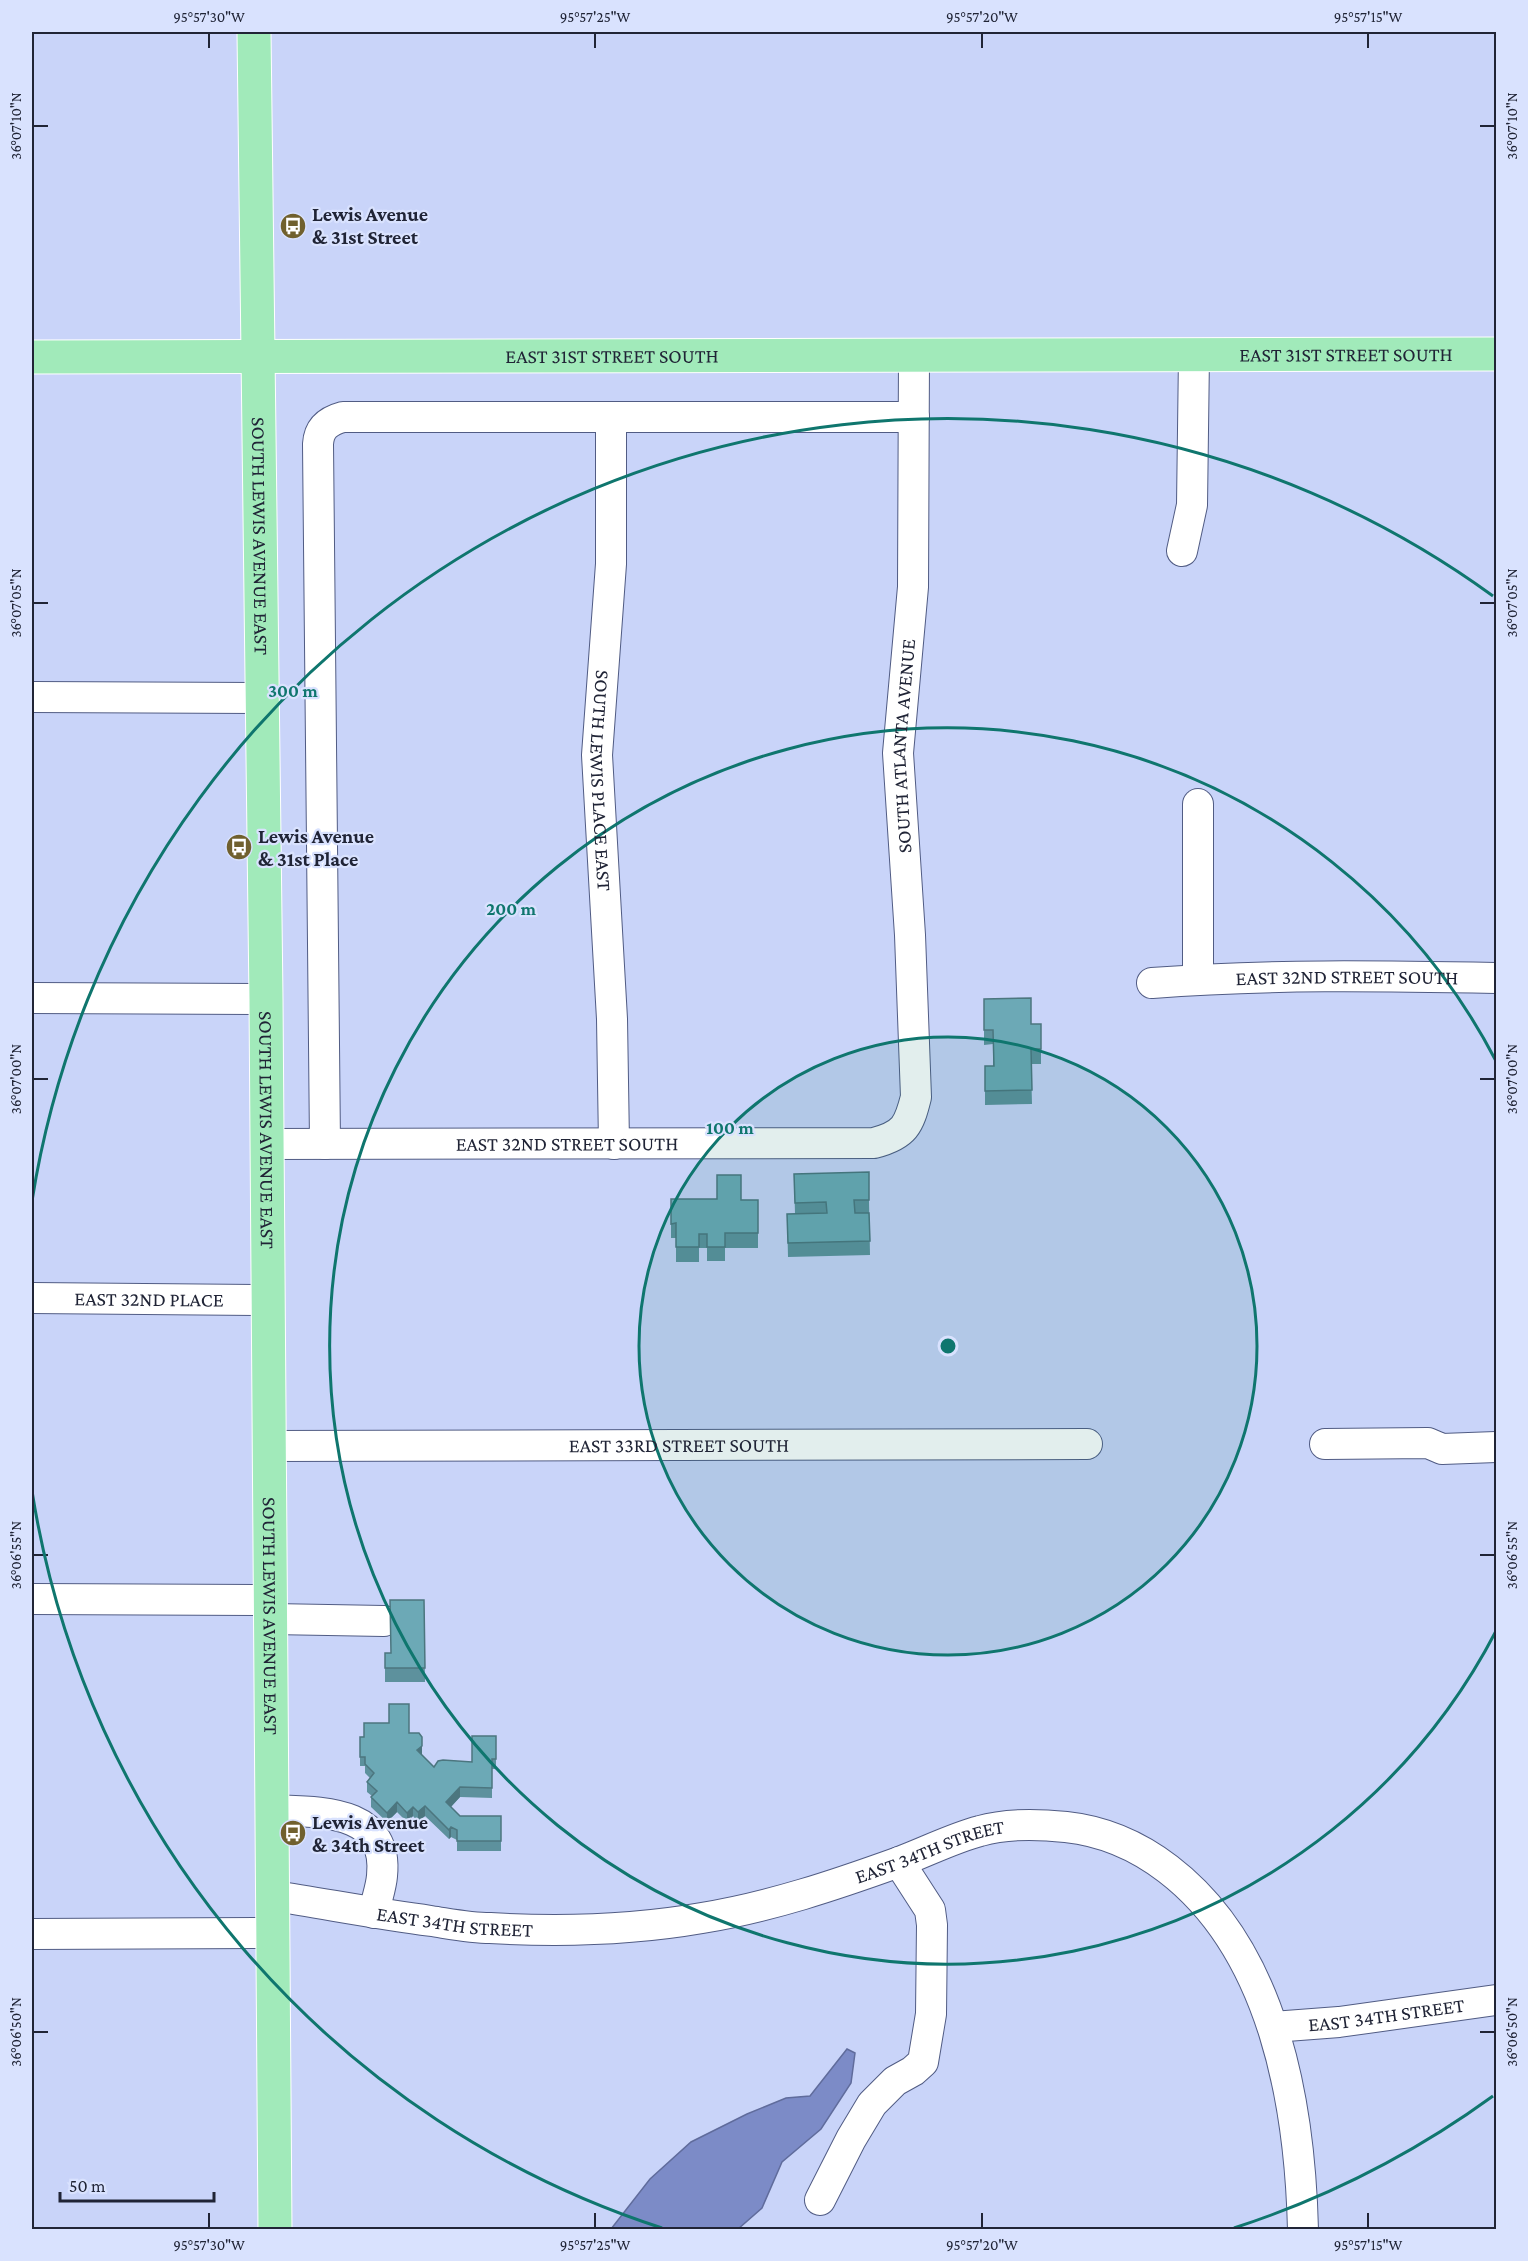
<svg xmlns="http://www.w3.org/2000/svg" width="1528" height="2261" font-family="'Crimson Pro',serif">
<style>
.water{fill:#7c8bc7;stroke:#606c9c;stroke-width:1.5}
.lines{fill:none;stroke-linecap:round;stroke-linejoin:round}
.minor-casing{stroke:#515c84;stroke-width:32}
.major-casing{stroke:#fff;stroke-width:35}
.minor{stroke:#fff;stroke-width:30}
.major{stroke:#a1eaba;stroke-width:33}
.wall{fill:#5d919d}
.shaded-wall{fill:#4c767f}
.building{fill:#6ca9b6;stroke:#4c767f;stroke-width:1.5}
.ticks{fill:none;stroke:#202436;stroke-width:2}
.ring{fill:none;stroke:#0f766e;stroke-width:3}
.labels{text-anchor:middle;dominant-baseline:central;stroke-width:4.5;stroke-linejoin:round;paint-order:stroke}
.poi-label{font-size:20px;font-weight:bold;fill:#202436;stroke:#d9e2fe;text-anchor:start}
.street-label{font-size:20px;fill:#202436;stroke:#d9e2fe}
.centre{fill:#0f766e;stroke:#d9e2fe;stroke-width:3}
.ring-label{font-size:18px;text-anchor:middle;font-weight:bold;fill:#0f766e;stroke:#d9e2fe;stroke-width:4.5;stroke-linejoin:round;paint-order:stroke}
.neatline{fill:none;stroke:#202436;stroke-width:2}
.ticks-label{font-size:15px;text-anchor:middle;fill:#202436}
</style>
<rect width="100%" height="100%" fill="#c9d4f9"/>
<polygon class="water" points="847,2049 855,2053 851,2083 821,2129 782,2162 762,2208 738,2229 611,2229 650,2179 691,2142 747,2114 786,2098 810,2096"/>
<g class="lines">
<defs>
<g id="minor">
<path id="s1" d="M611,418V564L597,755L612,1019L614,1144"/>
<polyline points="1182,551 1192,505 1194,355"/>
<polyline points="32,697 261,698"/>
<polyline points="1198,804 1198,979"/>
<path id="s2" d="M1152,983C1267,974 1382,976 1496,978"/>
<polyline points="32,998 266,999"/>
<path id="s3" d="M267,1144L874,1143C905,1135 909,1125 916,1097L910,935L898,753L913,587L914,356"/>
<path d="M325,1144L318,444C319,428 328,421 343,417H914"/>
<path id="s4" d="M32,1298L267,1300"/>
<polyline points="1325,1444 1428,1443 1442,1449 1496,1447"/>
<path id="s5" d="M269,1446L1087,1444"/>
<polyline points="32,1599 271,1600"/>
<polyline points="272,1619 384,1621"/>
<path d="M273,1810C320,1812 389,1809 382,1876C381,1888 376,1901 374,1913"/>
<path id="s6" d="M274,1896C326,1904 378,1914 431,1921C451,1924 471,1928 490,1928C560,1932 633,1930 702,1918C770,1907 835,1885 899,1862C926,1852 953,1838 980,1831C1007,1823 1038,1824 1066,1827C1104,1831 1138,1846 1168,1869C1274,1950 1300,2104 1303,2230"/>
<polyline points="32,1934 273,1933"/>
<path id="s7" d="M1273,2027L1339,2022L1496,2000"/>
<polyline points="820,2200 851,2139 872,2104 895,2081 913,2071 923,2062 931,2014 932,1925 930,1910 899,1862"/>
</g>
<g id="major">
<path id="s8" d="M254,32L266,999L275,2230"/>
<path id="s9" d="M32,357L1496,354"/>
</g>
</defs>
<use href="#minor" class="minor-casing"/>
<use href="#major" class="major-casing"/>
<use href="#minor" class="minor"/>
<use href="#major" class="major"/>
</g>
<g class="wall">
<polygon points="984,999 1031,1024 1041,1049 1041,1064 1031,1064 1032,1104 985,1105 985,1066 993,1066 993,1044 984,1045"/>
<polygon points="794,1174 869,1200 870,1255 788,1257 787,1214 795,1214"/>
<polygon points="671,1199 758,1200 758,1248 725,1248 725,1261 707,1261 707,1248 699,1248 699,1262 676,1262 676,1238 671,1238"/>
<polygon points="424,1600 425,1682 385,1682 385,1653 391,1653"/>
<polygon points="409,1733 422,1756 434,1767 472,1762 496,1736 496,1769 492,1769 492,1798 460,1797 451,1807 460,1816 501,1816 501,1851 457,1851 457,1840 451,1837 449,1839 425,1816 418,1822 413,1816 407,1822 397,1812 387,1822 371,1807 371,1797 372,1796 367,1792 367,1782 370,1778 365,1773 365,1766 360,1766 360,1737"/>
</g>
<g class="shaded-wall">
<polygon points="422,1737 422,1756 417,1750"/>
<polygon points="460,1787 460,1797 446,1812 446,1802"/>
<polygon points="397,1802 397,1812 387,1822 387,1813"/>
<polygon points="425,1806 425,1816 418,1822 418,1812"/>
<polygon points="413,1807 413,1816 407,1822 407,1813"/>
<polygon points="451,1827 451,1837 449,1839 449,1830"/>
</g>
<g class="building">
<polygon points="1031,998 1031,1024 1041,1024 1041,1049 1031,1049 1032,1090 985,1091 985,1066 994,1066 993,1030 984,1030 984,999"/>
<polygon points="869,1172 869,1200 854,1200 855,1213 869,1213 870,1241 788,1243 787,1214 827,1213 826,1202 795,1203 794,1174"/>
<polygon points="717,1175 741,1175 741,1200 758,1200 758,1233 725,1233 725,1247 707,1247 707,1234 699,1234 699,1247 676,1247 676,1223 671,1224 671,1199 717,1199"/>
<polygon points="390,1600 424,1600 425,1668 385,1668 385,1653 391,1653"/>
<polygon points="389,1704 409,1704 409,1733 419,1733 422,1737 422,1746 417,1750 434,1767 438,1761 443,1760 472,1762 472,1736 496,1736 496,1759 492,1759 492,1788 460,1787 446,1802 460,1816 501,1816 501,1841 457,1841 457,1830 451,1827 449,1830 425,1806 418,1812 413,1807 407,1813 397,1802 387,1813 371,1797 377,1791 367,1782 374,1773 365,1764 365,1757 360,1757 360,1737 364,1737 364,1723 389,1723"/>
</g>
<path class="ticks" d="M209,33V48M595,33V48M982,33V48M1368,33V48M33,126H48M1480,126H1495M33,603H48M1480,603H1495M33,1079H48M1480,1079H1495M33,1555H48M1480,1555H1495M33,2032H48M1480,2032H1495M209,2213V2228M595,2213V2228M982,2213V2228M1368,2213V2228"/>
<circle cx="948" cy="1346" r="309" fill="#0f766e" fill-opacity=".12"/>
<g class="ring">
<circle cx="948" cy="1346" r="309"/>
<path d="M1496 1631A618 618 0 1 1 1496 1061"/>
<path d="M1493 2096A927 927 0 0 1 1234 2228M662 2228A927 927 0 0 1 32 1491M32 1201A927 927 0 0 1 1493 596"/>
</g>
<defs>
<symbol id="bus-disc" viewBox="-11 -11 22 22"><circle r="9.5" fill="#70602e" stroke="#d9e2fe"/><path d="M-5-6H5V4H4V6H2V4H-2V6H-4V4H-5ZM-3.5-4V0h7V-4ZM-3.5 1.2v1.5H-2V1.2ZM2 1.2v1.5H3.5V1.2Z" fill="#fff"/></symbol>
</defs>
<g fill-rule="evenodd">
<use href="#bus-disc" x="278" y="211" width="30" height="30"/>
<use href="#bus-disc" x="224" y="832" width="30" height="30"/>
<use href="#bus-disc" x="278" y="1818" width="30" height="30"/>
</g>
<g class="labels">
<g class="poi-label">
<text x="312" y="214">Lewis Avenue<tspan x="312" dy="23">&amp; 31st Street</tspan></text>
<text x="258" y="836">Lewis Avenue<tspan x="258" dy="23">&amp; 31st Place</tspan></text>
<text x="312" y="1822">Lewis Avenue<tspan x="312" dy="23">&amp; 34th Street</tspan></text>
</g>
<g class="street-label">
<text stroke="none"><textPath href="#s9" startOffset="1314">EAST 31ST STREET SOUTH</textPath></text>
<text stroke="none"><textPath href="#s9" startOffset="580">EAST 31ST STREET SOUTH</textPath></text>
<text stroke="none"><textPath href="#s8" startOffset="504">SOUTH LEWIS AVENUE EAST</textPath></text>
<text stroke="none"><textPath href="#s3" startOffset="1026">SOUTH ATLANTA AVENUE</textPath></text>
<text stroke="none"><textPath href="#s1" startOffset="363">SOUTH LEWIS PLACE EAST</textPath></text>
<text stroke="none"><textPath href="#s2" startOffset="195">EAST 32ND STREET SOUTH</textPath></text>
<text stroke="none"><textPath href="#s8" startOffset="1098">SOUTH LEWIS AVENUE EAST</textPath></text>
<text stroke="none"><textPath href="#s3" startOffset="300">EAST 32ND STREET SOUTH</textPath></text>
<text stroke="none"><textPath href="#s4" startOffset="117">EAST 32ND PLACE</textPath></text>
<text stroke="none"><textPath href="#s5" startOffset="410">EAST 33RD STREET SOUTH</textPath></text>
<text stroke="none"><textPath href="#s8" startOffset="1584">SOUTH LEWIS AVENUE EAST</textPath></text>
<text stroke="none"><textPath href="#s6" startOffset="669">EAST 34TH STREET</textPath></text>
<text stroke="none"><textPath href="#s6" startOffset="183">EAST 34TH STREET</textPath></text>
<text stroke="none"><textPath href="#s7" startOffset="114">EAST 34TH STREET</textPath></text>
</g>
</g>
<circle cx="948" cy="1346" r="9" class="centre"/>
<g class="ring-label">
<text x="293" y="697">300 m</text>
<text x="511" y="915">200 m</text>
<text x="730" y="1134">100 m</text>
</g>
<rect width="1528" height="2261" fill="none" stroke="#d9e2fe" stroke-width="66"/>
<path d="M60 2192v9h154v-9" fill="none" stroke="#202436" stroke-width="3"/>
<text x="69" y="2192" font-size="18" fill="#202436" stroke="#d9e2fe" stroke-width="4.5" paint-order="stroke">50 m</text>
<rect x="33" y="33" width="1462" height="2195" class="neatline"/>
<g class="ticks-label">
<text x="209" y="22">95°57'30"W</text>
<text x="595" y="22">95°57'25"W</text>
<text x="982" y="22">95°57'20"W</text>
<text x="1368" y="22">95°57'15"W</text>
<text transform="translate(16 126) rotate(-90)" y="5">36°07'10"N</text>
<text transform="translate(1512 126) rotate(-90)" y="5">36°07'10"N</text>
<text transform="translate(16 603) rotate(-90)" y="5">36°07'05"N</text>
<text transform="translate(1512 603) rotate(-90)" y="5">36°07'05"N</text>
<text transform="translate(16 1079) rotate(-90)" y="5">36°07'00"N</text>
<text transform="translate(1512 1079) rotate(-90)" y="5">36°07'00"N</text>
<text transform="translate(16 1555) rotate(-90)" y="5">36°06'55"N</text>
<text transform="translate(1512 1555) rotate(-90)" y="5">36°06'55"N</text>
<text transform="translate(16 2032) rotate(-90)" y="5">36°06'50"N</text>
<text transform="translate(1512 2032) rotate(-90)" y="5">36°06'50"N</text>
<text x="209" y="2250">95°57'30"W</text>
<text x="595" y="2250">95°57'25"W</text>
<text x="982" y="2250">95°57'20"W</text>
<text x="1368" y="2250">95°57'15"W</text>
</g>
</svg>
